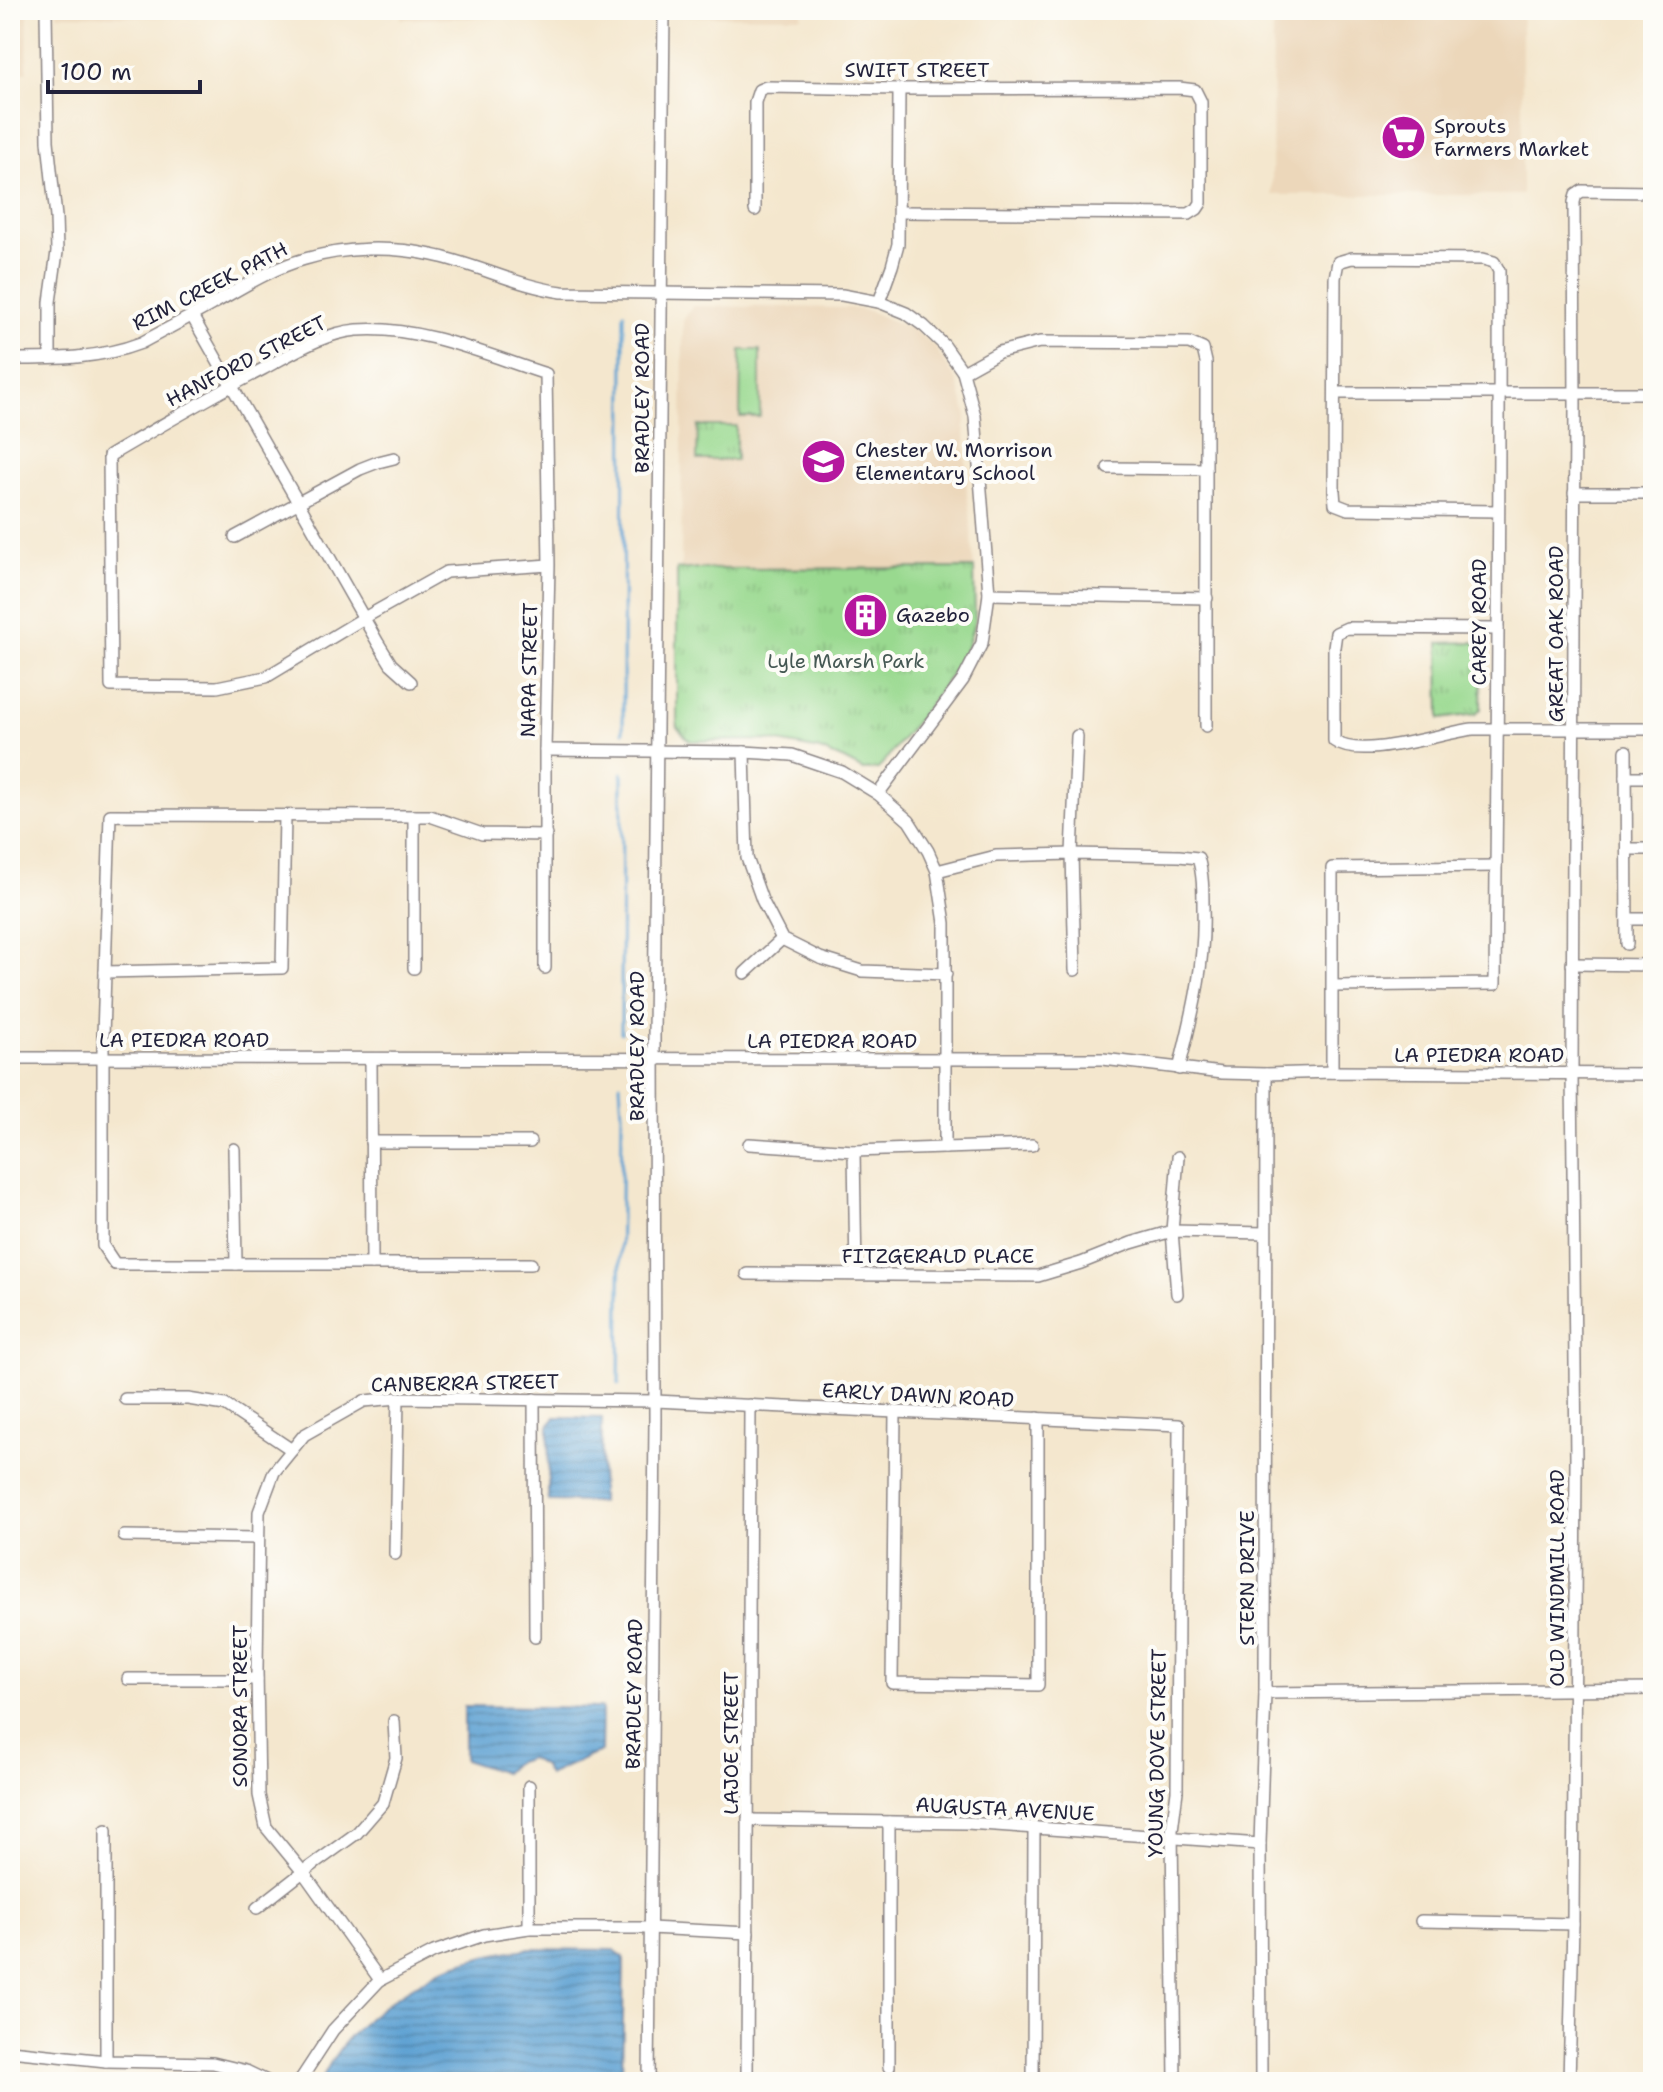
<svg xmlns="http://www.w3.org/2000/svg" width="1663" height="2092" font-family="'Shantell Sans',sans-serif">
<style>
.built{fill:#ecd7ba}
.park{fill:url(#park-tufts);stroke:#5e7e65;stroke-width:2}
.pitch{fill:#99d98f;stroke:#5e7e65;stroke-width:2}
.water{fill:url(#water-rules);stroke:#406287;stroke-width:2}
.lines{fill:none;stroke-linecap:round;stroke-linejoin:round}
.stream{stroke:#5fa2d3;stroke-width:3}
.minor-casing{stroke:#8b8484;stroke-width:14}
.minor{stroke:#fff;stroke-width:11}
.labels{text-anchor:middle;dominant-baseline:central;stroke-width:8;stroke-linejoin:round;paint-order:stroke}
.street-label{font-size:20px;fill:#22223b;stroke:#fdfcf7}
.poi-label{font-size:20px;fill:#22223b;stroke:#fdfcf7;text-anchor:start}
.park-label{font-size:20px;fill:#465954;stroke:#fdfcf7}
</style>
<defs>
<pattern id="park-tufts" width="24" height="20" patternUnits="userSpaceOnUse" patternTransform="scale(2)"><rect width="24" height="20" fill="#99d98f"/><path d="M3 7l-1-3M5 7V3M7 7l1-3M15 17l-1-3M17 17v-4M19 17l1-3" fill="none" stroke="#84ba7c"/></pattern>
<pattern id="water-rules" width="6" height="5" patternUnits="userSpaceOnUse" patternTransform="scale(2)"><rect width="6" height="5" fill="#5fa2d3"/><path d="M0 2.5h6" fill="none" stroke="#4e84ac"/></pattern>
</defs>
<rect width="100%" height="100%" fill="#fdfcf7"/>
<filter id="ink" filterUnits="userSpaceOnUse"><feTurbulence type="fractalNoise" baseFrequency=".0125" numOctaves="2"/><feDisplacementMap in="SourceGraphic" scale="16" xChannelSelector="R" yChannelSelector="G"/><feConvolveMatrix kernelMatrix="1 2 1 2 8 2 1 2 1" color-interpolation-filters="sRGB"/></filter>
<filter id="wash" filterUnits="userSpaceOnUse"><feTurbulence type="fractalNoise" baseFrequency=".006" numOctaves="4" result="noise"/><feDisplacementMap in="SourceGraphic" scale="32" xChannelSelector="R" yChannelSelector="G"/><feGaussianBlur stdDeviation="1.8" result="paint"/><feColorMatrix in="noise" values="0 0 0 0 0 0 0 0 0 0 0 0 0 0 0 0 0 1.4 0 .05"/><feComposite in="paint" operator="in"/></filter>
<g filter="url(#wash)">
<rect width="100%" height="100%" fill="#f4e7ce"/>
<g class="built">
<polygon points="10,10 28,10 27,72 10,72"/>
<polygon points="57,10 200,10 177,17 57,15"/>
<polygon points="401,10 520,10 520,17 401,19"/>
<polygon points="684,10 802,10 802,17 684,16"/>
<polygon points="1273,10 1522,10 1522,195 1272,195"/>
<polygon points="692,306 851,308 869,311 914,330 934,346 957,381 967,416 965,427 967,496 970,513 974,568 681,569 683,321"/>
</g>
<g class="park">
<polygon points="698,426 736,426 736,460 697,460"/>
<polygon points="974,568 975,620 964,657 922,714 878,769 863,770 844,760 820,750 768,740 690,741 677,727 677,569"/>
<polygon points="1474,642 1482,650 1481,709 1476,714 1440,719 1439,643"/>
</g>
<polygon class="pitch" points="741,350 760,350 760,417 740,417"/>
<g class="water">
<polygon points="555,1417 602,1418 601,1502 548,1501 549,1426"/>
<polygon points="464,1706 602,1708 601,1751 548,1775 543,1766 530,1758 514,1763 504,1773 464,1760"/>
<path d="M527,1949L614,1950L624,1957L622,2082H321C339,2037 380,2005 421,1982C429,1977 438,1970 448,1967C474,1958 500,1952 527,1949Z"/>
</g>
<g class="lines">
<g class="stream">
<polyline points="623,732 624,313"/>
<polyline points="621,1033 622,773"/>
<polyline points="619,1384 622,1114 620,1084"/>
</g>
</g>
</g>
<g filter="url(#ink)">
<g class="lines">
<defs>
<g id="minor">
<polyline points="46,10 48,141 56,217 57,252 50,302 50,358"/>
<polyline points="755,210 755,102 759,90 766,87 899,89 1179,88 1195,90 1201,102 1201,203 1197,209 1189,214 899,212"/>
<polyline points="879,302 892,266 898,244 899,89"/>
<polyline points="192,316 378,643 391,664 411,682"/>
<path d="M10,359C55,359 99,359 141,343C165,330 188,318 211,305C241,288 272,268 305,259C345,247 391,246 432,255C477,264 517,286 562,292L842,295L879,302L906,313L924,326L944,345L963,372L975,416L982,503L989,594L982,643L963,680L878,794"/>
<polyline points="963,372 999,352 1040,342 1189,343 1203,349 1206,362 1206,726"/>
<polyline points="1336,393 1653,393"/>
<polyline points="1108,468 1206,469"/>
<polyline points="1574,493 1653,493"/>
<polyline points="235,537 360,469 378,462 394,458"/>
<polyline points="989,594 1207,598"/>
<path d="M1498,629L1347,628L1336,633L1334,647V741C1361,761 1440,733 1473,729H1653"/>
<polyline points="545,750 744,752 792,755 842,772 878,794 909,821 928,851 937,871 945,923 945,1148"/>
<polyline points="1626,751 1627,944"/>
<polyline points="744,752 747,858 762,900 782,939 820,958 862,971 946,974"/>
<polyline points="1626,777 1653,777"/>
<polyline points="1627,849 1653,849"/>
<path d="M937,871L996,856L1072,854L1179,856L1198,858C1203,874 1203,890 1203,908C1205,967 1193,1012 1179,1069"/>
<polyline points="1627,919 1653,919"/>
<polyline points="1572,964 1653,965"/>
<polyline points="414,968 414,816"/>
<path d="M545,968V750L549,565L546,374C487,355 419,325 357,330C323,333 293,353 263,369C211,396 160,426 109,456L111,686L217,687L266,677L364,618L446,572L549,565"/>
<polyline points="1075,970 1072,854 1077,736"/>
<polyline points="105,972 282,968 285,816"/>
<polyline points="745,973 782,939"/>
<path d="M1333,986L1495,984C1497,746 1500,509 1499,271L1494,262L1483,259L1352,258L1338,262L1335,278L1334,491L1335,504L1348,509L1498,511"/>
<polyline points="10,1058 1103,1059 1222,1073 1266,1074 1332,1072 1653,1074"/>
<polyline points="371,1059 372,1264"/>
<polyline points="1332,1072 1332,868 1496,866"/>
<polyline points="371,1142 530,1142"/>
<polyline points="749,1144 854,1151 1032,1145"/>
<polyline points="234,1149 236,1264"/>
<polyline points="854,1151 856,1274"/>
<polyline points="531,1264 115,1264 103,1246 103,1036 110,815 430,816 482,834 546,835"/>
<polyline points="747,1274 1038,1276 1081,1263 1131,1243 1172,1231 1265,1233"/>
<polyline points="1177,1294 1172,1231 1178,1157"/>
<polyline points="125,1399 188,1399 225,1405 292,1450"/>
<polyline points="534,1399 535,1637"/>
<polyline points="895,1412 892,1683 1038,1685 1038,1418"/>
<polyline points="124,1536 258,1538"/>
<polyline points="395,1554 398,1398"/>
<polyline points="128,1679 257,1679"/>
<polyline points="1265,1693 1653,1689"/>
<polyline points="748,1820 967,1823 1260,1844"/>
<polyline points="889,1822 889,2067"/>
<polyline points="106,1830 106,2061"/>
<polyline points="257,1908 303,1872 357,1833 383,1803 396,1758 394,1721"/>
<polyline points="1421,1921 1573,1924"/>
<polyline points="529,1928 529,1786"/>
<polyline points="380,1980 303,1872 266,1827 259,1795 257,1670 259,1512 274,1472 304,1435 364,1401 398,1398 655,1401 1179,1425 1177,1791 1172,1830 1175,2082"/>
<polyline points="10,2051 106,2061 213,2063 246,2071 269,2082"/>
<polyline points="299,2082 333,2030 380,1980 434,1952 484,1935 529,1928 650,1928 748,1933"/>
<polyline points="649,2082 655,1419 654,1036 664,10"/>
<polyline points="747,2082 750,1405"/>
<polyline points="1033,2082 1034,1827"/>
<polyline points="1261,2082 1260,1844 1265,1693 1266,1074"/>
<polyline points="1569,2082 1573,1924 1576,1461 1572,1073 1575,404 1574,202 1576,195 1582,191 1653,192"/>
</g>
</defs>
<use href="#minor" class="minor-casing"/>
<use href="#minor" class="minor"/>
</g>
</g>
<defs>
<symbol id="supermarket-disc" viewBox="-11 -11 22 22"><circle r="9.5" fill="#b5179e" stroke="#fdfcf7"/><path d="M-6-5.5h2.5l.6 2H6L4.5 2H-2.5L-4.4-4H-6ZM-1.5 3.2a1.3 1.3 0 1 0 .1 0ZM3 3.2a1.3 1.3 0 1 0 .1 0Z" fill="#fff"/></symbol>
<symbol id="school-disc" viewBox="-11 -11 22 22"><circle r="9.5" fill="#b5179e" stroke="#fdfcf7"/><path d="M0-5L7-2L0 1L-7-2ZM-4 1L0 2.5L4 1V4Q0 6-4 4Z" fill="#fff"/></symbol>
<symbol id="building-disc" viewBox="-11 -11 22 22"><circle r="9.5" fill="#b5179e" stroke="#fdfcf7"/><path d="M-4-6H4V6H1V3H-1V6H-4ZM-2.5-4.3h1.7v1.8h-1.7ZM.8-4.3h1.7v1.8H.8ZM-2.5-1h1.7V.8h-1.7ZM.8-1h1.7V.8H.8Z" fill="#fff"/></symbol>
</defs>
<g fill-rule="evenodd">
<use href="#supermarket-disc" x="1378" y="112" width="51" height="51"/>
<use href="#school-disc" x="798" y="436" width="51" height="51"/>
<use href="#building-disc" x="840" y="590" width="51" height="51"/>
</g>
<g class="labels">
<g class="street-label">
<text x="917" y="70">SWIFT STREET</text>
<text transform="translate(210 286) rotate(-27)">RIM CREEK PATH</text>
<text transform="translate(246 361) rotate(-27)">HANFORD STREET</text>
<text transform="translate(642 398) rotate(-90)">BRADLEY ROAD</text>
<text transform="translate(1479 622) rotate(-90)">CAREY ROAD</text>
<text transform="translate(1556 634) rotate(-90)">GREAT OAK ROAD</text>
<text transform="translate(529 670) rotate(-89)">NAPA STREET</text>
<text x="184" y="1040">LA PIEDRA ROAD</text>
<text x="832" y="1041">LA PIEDRA ROAD</text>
<text transform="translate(637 1046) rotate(-90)">BRADLEY ROAD</text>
<text x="1479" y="1055">LA PIEDRA ROAD</text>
<text x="938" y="1256">FITZGERALD PLACE</text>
<text transform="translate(465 1383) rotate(-1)">CANBERRA STREET</text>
<text transform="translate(918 1395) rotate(3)">EARLY DAWN ROAD</text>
<text transform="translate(1247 1578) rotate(-90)">STERN DRIVE</text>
<text transform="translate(1557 1578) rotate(-90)">OLD WINDMILL ROAD</text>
<text transform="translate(634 1694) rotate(-89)">BRADLEY ROAD</text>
<text transform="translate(240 1706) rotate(-90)">SONORA STREET</text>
<text transform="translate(731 1743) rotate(-90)">LAJOE STREET</text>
<text transform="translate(1157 1753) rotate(-89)">YOUNG DOVE STREET</text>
<text transform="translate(1005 1809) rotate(3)">AUGUSTA AVENUE</text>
</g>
<g class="poi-label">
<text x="1434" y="126">Sprouts<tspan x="1434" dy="23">Farmers Market</tspan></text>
<text x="855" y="450">Chester W. Morrison<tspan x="855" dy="23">Elementary School</tspan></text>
<text x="896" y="615">Gazebo</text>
</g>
<g class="park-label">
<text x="846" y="661">Lyle Marsh Park</text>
</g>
</g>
<rect width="1663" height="2092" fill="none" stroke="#fdfcf7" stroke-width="40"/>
<path d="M48 80v12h152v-12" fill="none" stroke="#22223b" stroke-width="4"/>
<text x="60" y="80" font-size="24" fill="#22223b" stroke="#fdfcf7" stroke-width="6" paint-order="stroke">100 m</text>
</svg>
